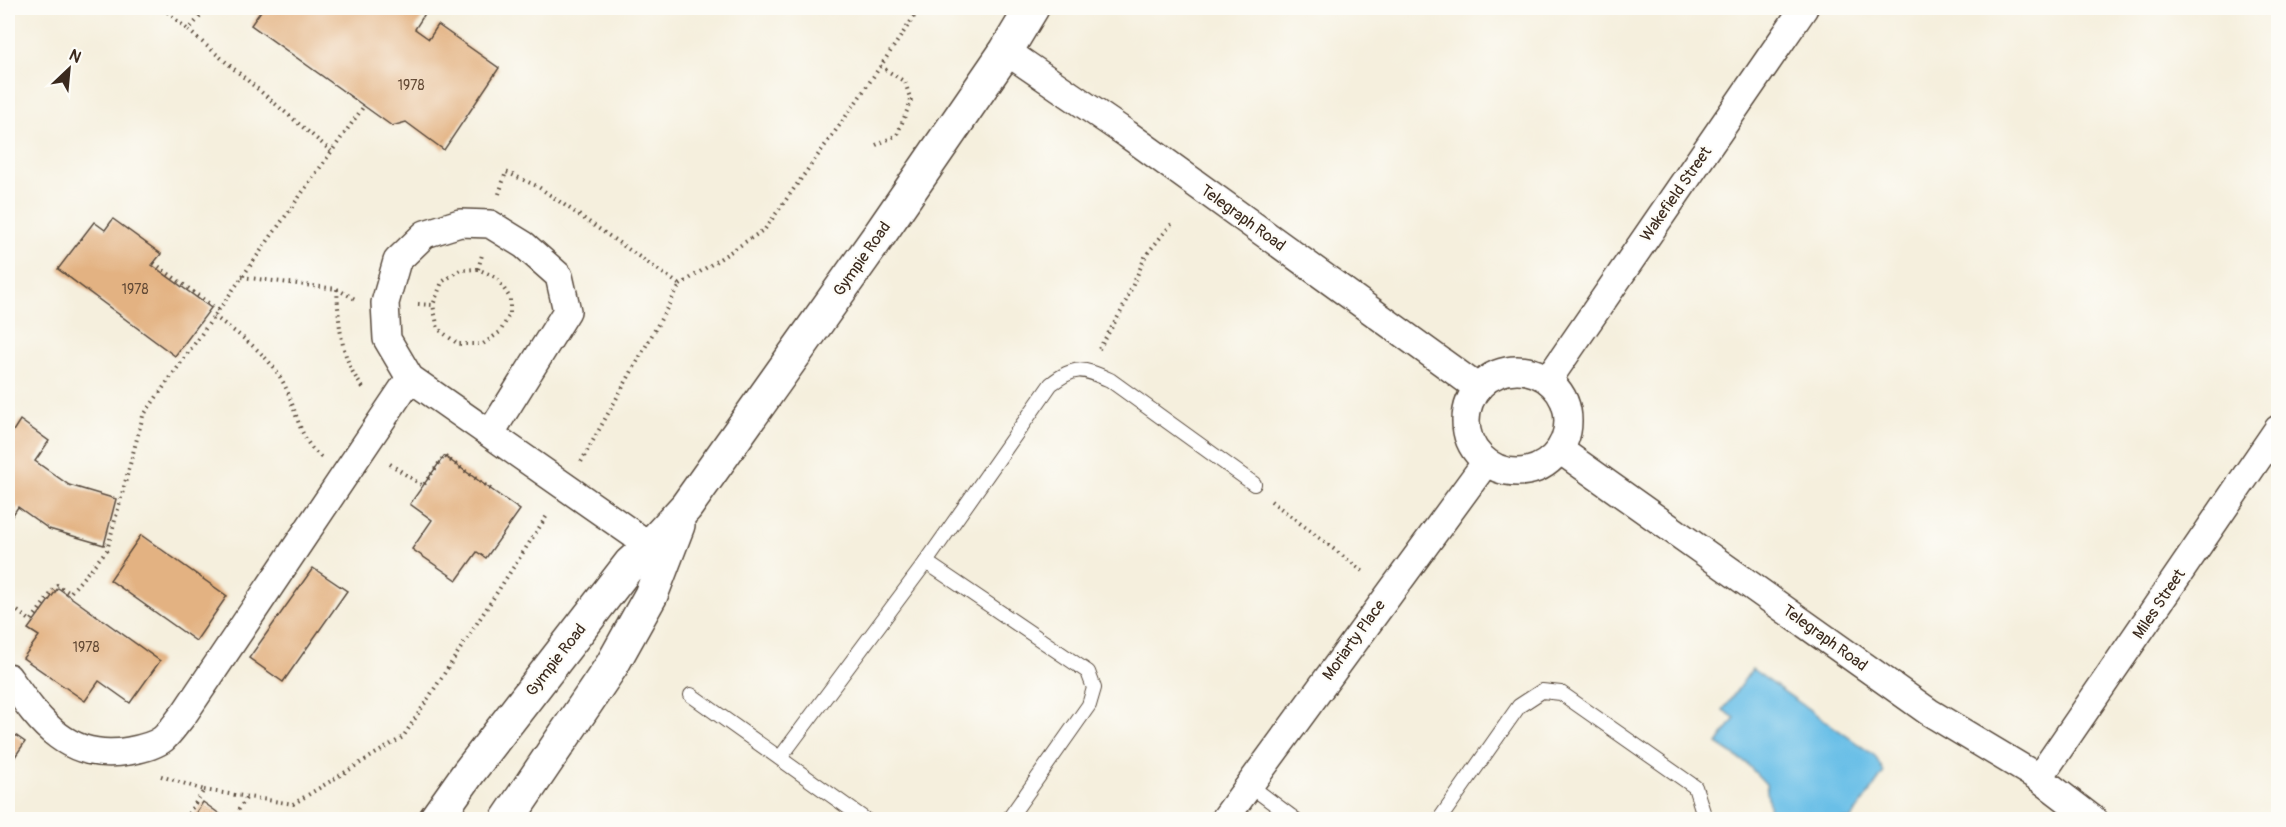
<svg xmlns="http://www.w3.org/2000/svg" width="2286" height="827" font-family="Pangolin,sans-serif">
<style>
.water{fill:#6bbfe7;stroke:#537482;stroke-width:1.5}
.building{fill:#e3b282}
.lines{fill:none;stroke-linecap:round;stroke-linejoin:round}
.lane-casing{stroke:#57483b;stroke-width:16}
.street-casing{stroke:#57483b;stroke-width:30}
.secondary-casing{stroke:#57483b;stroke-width:36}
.path{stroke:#57483b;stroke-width:4;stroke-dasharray:1.5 4.5;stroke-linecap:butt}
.lane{stroke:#fff;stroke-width:14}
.street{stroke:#fff;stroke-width:27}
.secondary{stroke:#fff;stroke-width:33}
.labels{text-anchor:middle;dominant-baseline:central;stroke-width:4.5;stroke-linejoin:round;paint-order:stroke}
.number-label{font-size:14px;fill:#654c37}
.street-label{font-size:16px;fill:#3b2a1e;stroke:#fdfcf7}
</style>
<rect width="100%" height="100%" fill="#fdfcf7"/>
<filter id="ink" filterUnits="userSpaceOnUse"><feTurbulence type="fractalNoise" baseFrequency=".0167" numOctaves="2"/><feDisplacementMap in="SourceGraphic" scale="12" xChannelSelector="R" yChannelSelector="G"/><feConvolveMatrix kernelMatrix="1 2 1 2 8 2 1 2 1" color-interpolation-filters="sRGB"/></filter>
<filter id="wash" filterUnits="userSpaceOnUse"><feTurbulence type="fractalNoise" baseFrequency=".008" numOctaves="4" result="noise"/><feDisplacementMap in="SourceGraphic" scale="24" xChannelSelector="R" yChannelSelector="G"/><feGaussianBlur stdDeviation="1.35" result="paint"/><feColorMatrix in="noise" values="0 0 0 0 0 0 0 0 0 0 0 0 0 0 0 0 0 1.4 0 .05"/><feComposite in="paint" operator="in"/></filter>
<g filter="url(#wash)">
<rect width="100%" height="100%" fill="#f5efdd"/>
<polygon class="water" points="1752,669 1875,756 1884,772 1851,819 1771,819 1766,784 1746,763 1717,744 1735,718 1723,710"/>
<g id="blocks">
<g class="building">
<polygon points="263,8 386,8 390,11 393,8 419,8 426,12 415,29 429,39 438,25 499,68 444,150 406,122 392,126 251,25"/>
<polygon points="113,219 161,254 152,265 211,308 175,356 58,269 94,222 105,230"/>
<polygon points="20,420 49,441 35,461 69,485 116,499 104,545 49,529 18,507 8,522 8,439"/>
<polygon points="444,456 520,510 486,558 477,552 457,580 412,549 432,520 410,504"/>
<polygon points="141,535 227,596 196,641 110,580"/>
<polygon points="313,568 347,591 283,682 249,658"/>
<polygon points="58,588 160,661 130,703 99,681 85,701 23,658 39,636 28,629"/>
<polygon points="8,730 25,742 8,767"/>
<polygon points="203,802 228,820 191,820"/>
</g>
</g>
</g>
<g filter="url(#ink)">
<use href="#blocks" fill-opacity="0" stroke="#57483b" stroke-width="1.5"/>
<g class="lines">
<defs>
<g id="lane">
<polyline points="926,562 1088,672 1094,688 1089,705 1008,820"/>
<polyline points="691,695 866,820"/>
<path d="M780,758L926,562L1051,384C1076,365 1082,368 1110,380L1254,484"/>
<polyline points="1249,785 1296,820"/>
<polyline points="1439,820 1519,706 1542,691 1561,693 1695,787 1703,812 1701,820"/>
</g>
<g id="street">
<polyline points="1006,51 1127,134 1478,388"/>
<circle cx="1517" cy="421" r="51"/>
<polyline points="1548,380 1804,8"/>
<polyline points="490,434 567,311 559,276 524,245 490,224 460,223 425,234 397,261 385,303 387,339 410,378 650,546"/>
<polyline points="1560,450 1929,712 2039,778 2094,820"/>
<path d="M8,677C40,722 67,762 129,751C140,749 154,746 163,739C171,732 177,722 184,714L410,378"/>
<polyline points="2039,778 2278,429"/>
<polyline points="1224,820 1486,462"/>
</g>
<g id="secondary">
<polyline points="435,820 469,772 630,564 650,546 686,507 880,234 1006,51 1032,8"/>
<polyline points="507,820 612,665 651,595 678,525"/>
</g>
</defs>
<use href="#lane" class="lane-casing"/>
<use href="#street" class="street-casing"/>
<use href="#secondary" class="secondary-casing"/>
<g class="path">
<polyline points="163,8 188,30"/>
<polyline points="208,8 188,30 331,151"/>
<polyline points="876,145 897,135 911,101 905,82 880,66"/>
<polyline points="499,194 506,172 537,186 680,285 581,462"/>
<polyline points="154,263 218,310"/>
<polyline points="478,269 482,255"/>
<path d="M242,277L337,289C339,325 340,361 365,390"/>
<polyline points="680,285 765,229 854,105 920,8"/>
<polyline points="337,289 355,299"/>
<polyline points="418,304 433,305 438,329 458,344 483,344 500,332 510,314 510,298 497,278 478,269 460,270 442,282 433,305"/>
<path d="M214,316C240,336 268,353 284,384C296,407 299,441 321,457"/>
<polyline points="1099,349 1122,310 1146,255 1174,221"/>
<polyline points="390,464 423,486 444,456 492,490"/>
<polyline points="1271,501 1365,573"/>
<polyline points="8,604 31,621 57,585 70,593 107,550 143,416 364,106"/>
<polyline points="161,776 204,790 184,820"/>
<polyline points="204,790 293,804 403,737 548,514"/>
<polyline points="232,820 247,797"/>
</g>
<use href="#lane" class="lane"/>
<use href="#street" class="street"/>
<use href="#secondary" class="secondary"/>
</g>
</g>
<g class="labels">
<g class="number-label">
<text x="411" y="85">1978</text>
<text x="135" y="289">1978</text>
<text x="86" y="647">1978</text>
</g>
<g class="street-label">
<text transform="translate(1676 194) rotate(-55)">Wakefield Street</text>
<text transform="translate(1243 218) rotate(36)">Telegraph Road</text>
<text transform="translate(862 259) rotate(-55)">Gympie Road</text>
<text transform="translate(2159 604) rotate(-56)">Miles Street</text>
<text transform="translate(1825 638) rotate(36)">Telegraph Road</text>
<text transform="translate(1354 640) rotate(-54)">Moriarty Place</text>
<text transform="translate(556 660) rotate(-52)">Gympie Road</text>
</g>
</g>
<rect width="2286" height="827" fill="none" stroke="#fdfcf7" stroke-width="30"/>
<g transform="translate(69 69) rotate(26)" stroke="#fdfcf7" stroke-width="4.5" paint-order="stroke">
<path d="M0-4.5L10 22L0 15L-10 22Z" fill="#3b2a1e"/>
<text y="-9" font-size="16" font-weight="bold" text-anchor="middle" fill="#3b2a1e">N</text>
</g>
</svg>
